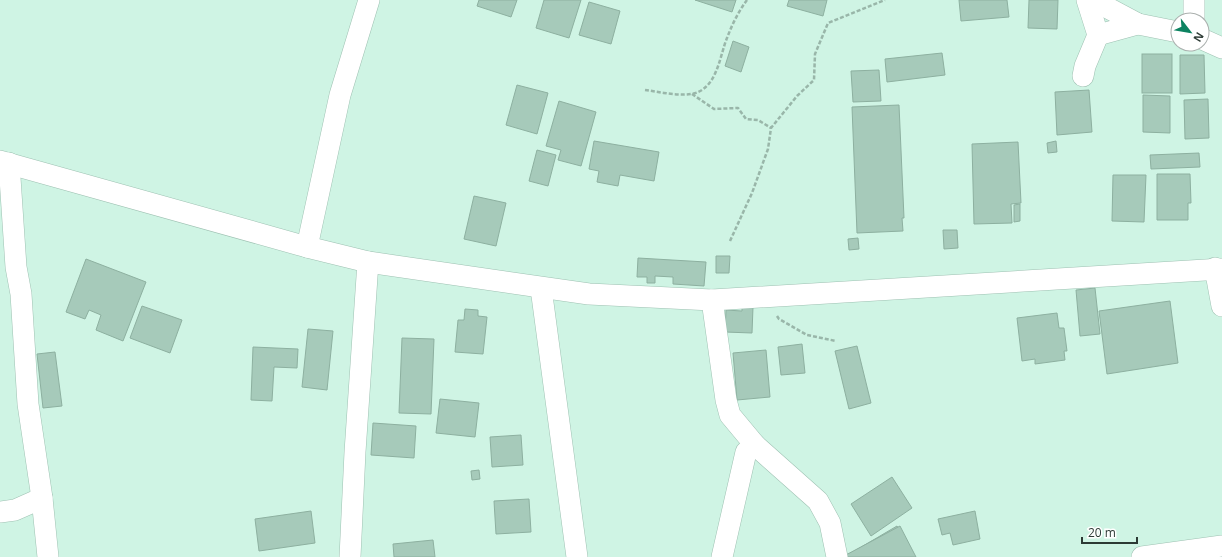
<svg xmlns="http://www.w3.org/2000/svg" width="1222" height="557" font-family="'Open Sans',sans-serif">
<style>
.building{fill:#a6caba;stroke:#8db0a0}
.lines{fill:none;stroke-linecap:round;stroke-linejoin:round}
.minor-casing{stroke:#9ec1b2;stroke-width:22}
.path{stroke:#99b6a9;stroke-width:2.5;stroke-dasharray:4 2;stroke-linecap:butt}
.minor{stroke:#fff;stroke-width:21}
</style>
<rect width="100%" height="100%" fill="#cff4e4"/>
<g class="building">
<polygon points="479,0 517,0 511,17 477,6"/>
<polygon points="544,0 581,0 569,38 536,28"/>
<polygon points="695,0 736,0 732,12"/>
<polygon points="789,0 827,0 823,16 787,6"/>
<polygon points="959,0 1007,0 1009,17 961,21"/>
<polygon points="1029,0 1058,0 1057,29 1028,28"/>
<polygon points="589,2 620,11 611,44 579,35"/>
<polygon points="733,41 749,47 741,72 725,66"/>
<polygon points="942,53 945,75 887,82 885,59"/>
<rect x="1142" y="54" width="30" height="39"/>
<polygon points="1180,55 1204,55 1205,93 1180,94"/>
<polygon points="879,70 881,101 853,102 851,71"/>
<polygon points="517,85 548,93 537,134 506,125"/>
<polygon points="1089,90 1092,132 1057,135 1055,92"/>
<polygon points="1143,95 1170,96 1170,133 1143,132"/>
<polygon points="1208,99 1209,138 1185,139 1184,100"/>
<polygon points="559,101 596,112 581,166 558,160 561,150 546,146"/>
<polygon points="899,105 904,218 902,218 903,231 857,233 852,107"/>
<polygon points="594,141 659,152 654,181 620,175 618,186 597,182 599,171 589,169"/>
<polygon points="1056,141 1057,152 1048,153 1047,143"/>
<polygon points="1018,142 1021,203 1011,204 1012,223 974,224 972,144"/>
<polygon points="537,150 556,155 548,186 529,181"/>
<polygon points="1199,153 1200,167 1151,169 1150,155"/>
<polygon points="1157,174 1190,174 1191,203 1188,203 1188,220 1157,220"/>
<polygon points="1113,175 1146,175 1144,222 1112,221"/>
<polygon points="474,196 506,203 496,246 464,239"/>
<polygon points="1020,204 1020,221 1014,222 1014,205"/>
<polygon points="943,230 957,230 958,248 944,249"/>
<polygon points="858,238 859,249 849,250 848,239"/>
<polygon points="716,256 730,256 729,273 716,273"/>
<polygon points="638,258 706,262 704,286 673,284 673,277 655,276 655,283 647,283 647,277 637,277"/>
<polygon points="86,259 146,282 123,341 96,330 101,315 89,310 85,319 66,312"/>
<polygon points="1095,288 1100,334 1080,336 1076,290"/>
<polygon points="1170,301 1178,363 1107,374 1099,311"/>
<polygon points="142,306 182,320 170,353 130,338"/>
<polygon points="742,306 753,307 752,333 725,332 726,310 742,311"/>
<polygon points="465,309 478,310 478,316 487,317 483,354 455,352 458,320 464,320"/>
<polygon points="1057,313 1059,328 1064,328 1067,351 1064,351 1065,360 1035,364 1035,359 1022,361 1017,318"/>
<polygon points="308,329 333,331 327,390 302,387"/>
<polygon points="402,338 434,339 431,414 399,413"/>
<polygon points="802,344 805,373 781,375 778,347"/>
<polygon points="857,346 871,403 849,409 835,351"/>
<polygon points="253,347 298,349 297,368 274,367 272,401 251,400"/>
<polygon points="766,350 770,397 737,400 733,353"/>
<polygon points="55,352 62,406 43,408 37,354"/>
<polygon points="440,399 479,403 475,437 436,433"/>
<polygon points="373,423 416,426 414,458 371,455"/>
<polygon points="521,435 523,465 492,467 490,437"/>
<polygon points="479,470 480,479 472,480 471,471"/>
<polygon points="892,477 912,508 871,536 851,504"/>
<polygon points="529,499 531,532 496,534 494,501"/>
<polygon points="311,511 315,543 259,551 255,519"/>
<polygon points="975,511 980,539 953,545 950,533 942,535 938,519"/>
<polygon points="897,526 915,557 846,557 846,556"/>
<polygon points="900,526 916,557 844,557 844,556"/>
<polygon points="433,540 435,557 394,557 393,544"/>
</g>
<g class="lines">
<defs>
<g id="minor">
<polyline points="1093,0 1138,24 1178,32"/>
<polyline points="1194,0 1194,20"/>
<polyline points="1098,35 1138,24"/>
<polyline points="1202,39 1222,48"/>
<polyline points="1083,76 1085,66 1098,35 1087,0"/>
<polyline points="0,161 307,247 368,262 589,294 712,300 1222,269"/>
<polyline points="9,163 16,267 21,294 28,404 42,498 48,557"/>
<polyline points="307,247 340,95 369,0"/>
<polyline points="1215,268 1222,306"/>
<polyline points="541,288 577,557"/>
<polyline points="712,300 726,400 730,415 755,445 818,501 830,523 837,557"/>
<polyline points="0,512 15,510 42,498"/>
<polyline points="350,557 355,452 368,262"/>
<polyline points="722,557 746,452 755,445"/>
<polyline points="1142,557 1222,546"/>
</g>
</defs>
<use href="#minor" class="minor-casing"/>
<g class="path">
<path d="M645,90C660,92 676,96 691,94C717,90 719,58 727,38C732,25 738,12 747,0"/>
<polyline points="692,94 714,109 738,108 746,119 758,120 771,128"/>
<polyline points="730,241 752,193 768,149 771,128 797,96 814,80 815,54 828,23 885,0"/>
<polyline points="777,316 779,319 807,335 836,341"/>
</g>
<use href="#minor" class="minor"/>
</g>
<g transform="translate(1190 32) rotate(121)"><circle r="19" fill="#ffffff" stroke="#abb0ae"/>
<path d="M0-3L7 15L0 10L-7 15Z" fill="#0d8361"/>
<text y="-6" font-size="11" font-weight="bold" text-anchor="middle" fill="#2c3a34">N</text>
</g>
<path d="M1082 537v6h55v-6" fill="none" stroke="#2c3a34" stroke-width="2"/>
<text x="1088" y="537" font-size="12" fill="#2c3a34" stroke="#ffffff" stroke-width="3" paint-order="stroke">20 m</text>
</svg>
